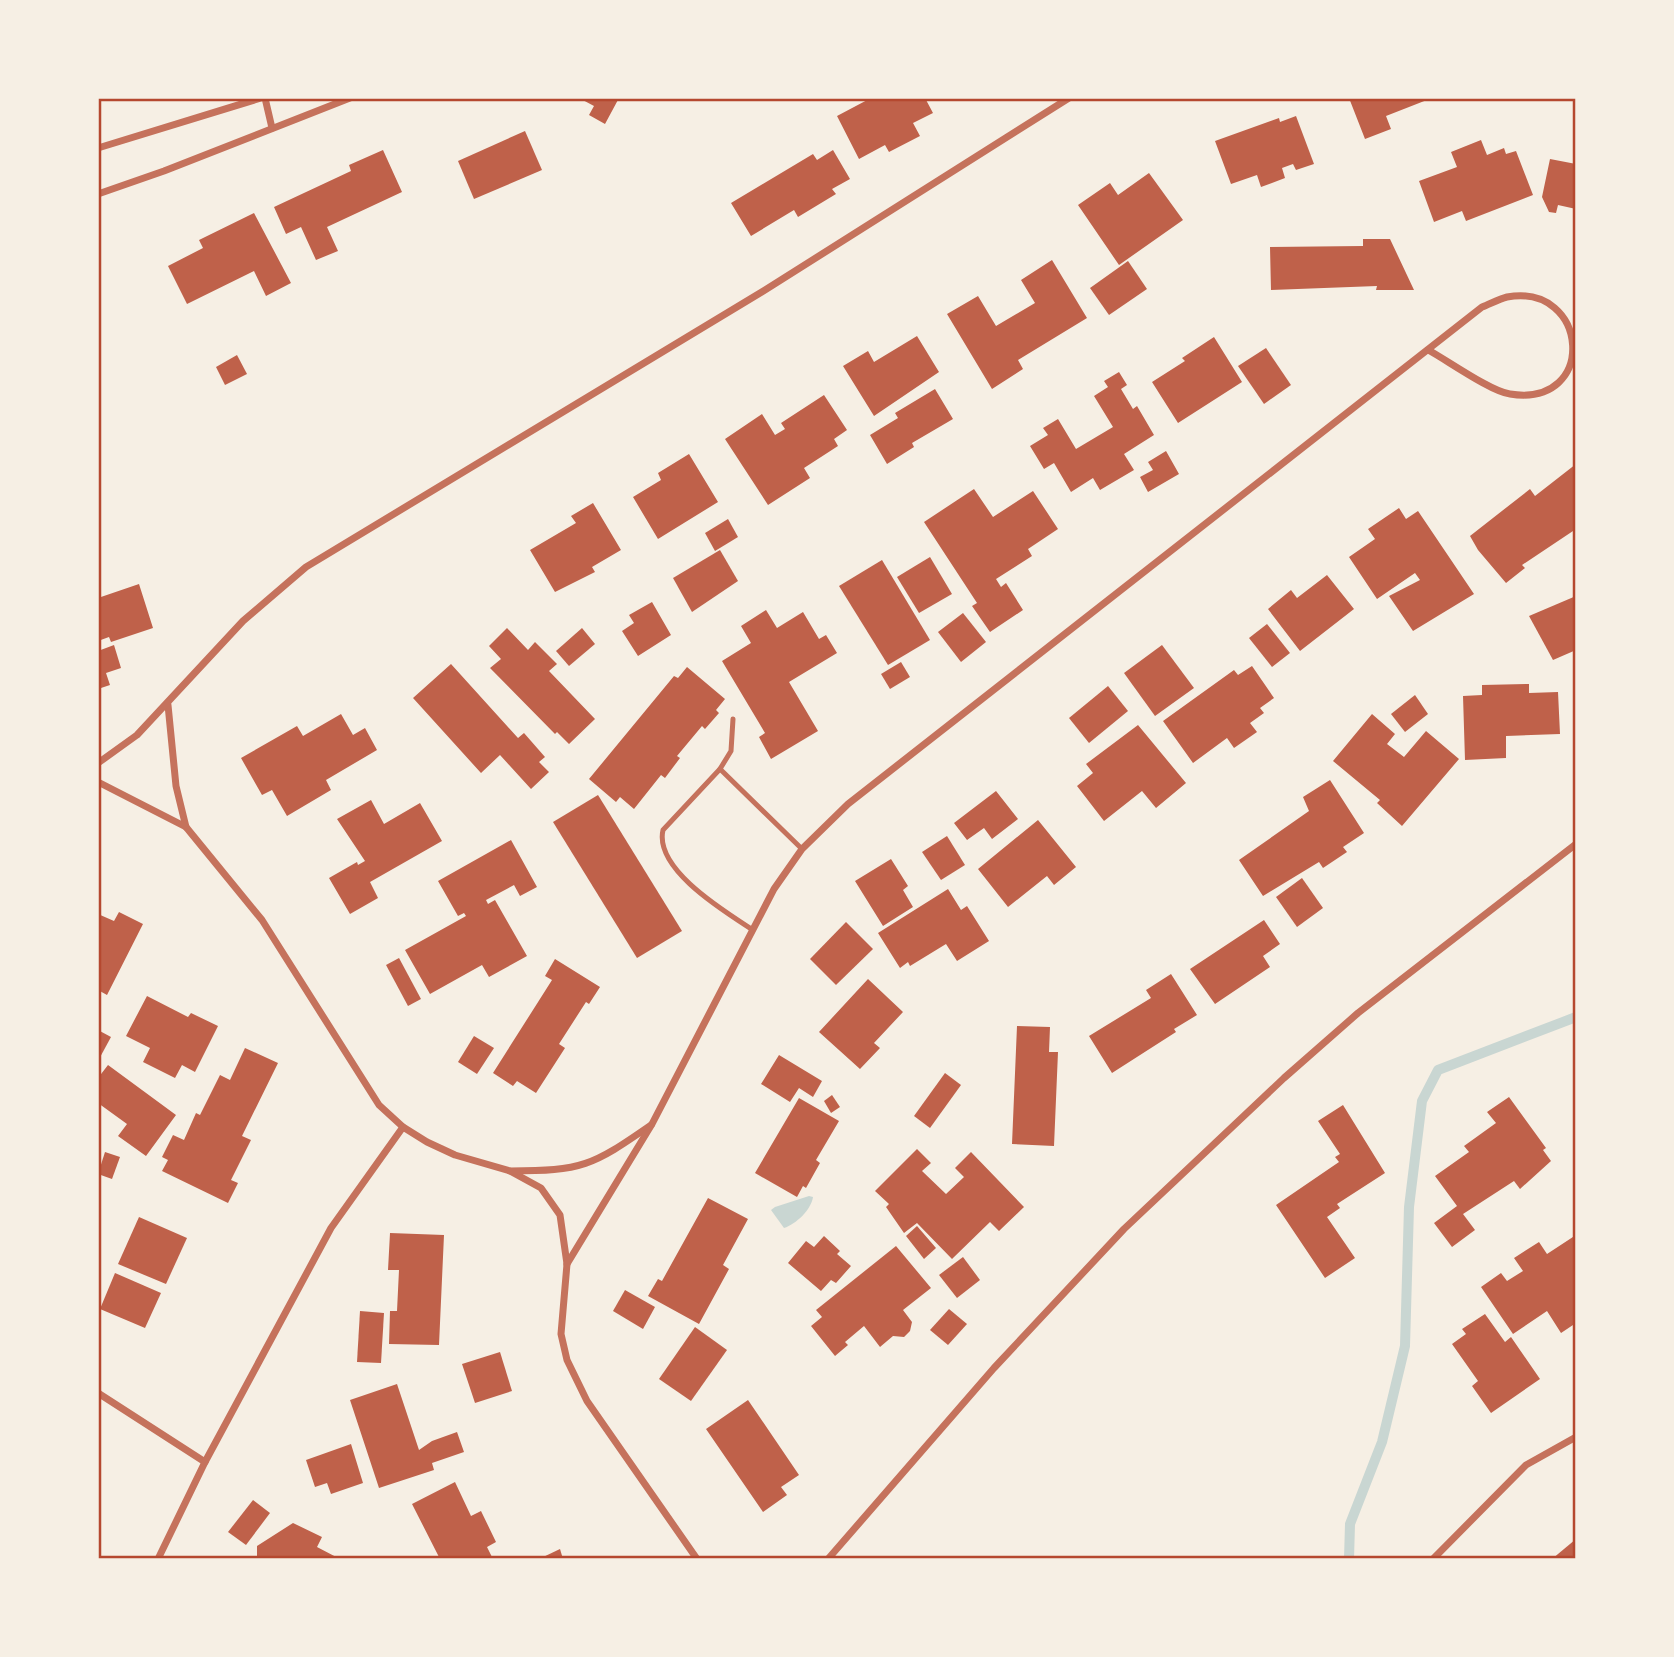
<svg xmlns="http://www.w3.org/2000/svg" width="1674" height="1657" font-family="Helvetica,sans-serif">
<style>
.water{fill:#c9d6d2}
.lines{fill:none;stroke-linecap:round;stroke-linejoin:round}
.stream{stroke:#c9d6d2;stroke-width:10}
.building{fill:#bf614a}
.service{stroke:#c5725c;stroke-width:5}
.minor{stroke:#c5725c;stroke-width:7}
.neatline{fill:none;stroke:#b5482f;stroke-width:2.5}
</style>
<rect width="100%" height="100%" fill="#f6efe4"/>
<path class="water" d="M809,1196L813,1197C811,1210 796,1224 784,1228L771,1210L775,1207Z"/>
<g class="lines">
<polyline class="stream" points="1349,1559 1350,1524 1382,1442 1405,1346 1409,1207 1422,1101 1438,1070 1576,1017"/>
</g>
<g class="building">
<polygon points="579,98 619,98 605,124 589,115 594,106"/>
<polygon points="871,98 925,98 933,113 913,123 920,136 889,152 885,145 859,159 837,116"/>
<polygon points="1349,98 1432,98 1386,116 1391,129 1365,139"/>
<polygon points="1296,116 1314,164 1296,170 1293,164 1282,168 1285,178 1261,187 1257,175 1231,184 1215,141 1279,118 1280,122"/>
<polygon points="525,131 542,170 474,199 458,161"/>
<polygon points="1481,140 1487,155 1504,148 1506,154 1516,151 1533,195 1466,221 1462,211 1434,222 1419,181 1457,167 1451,152"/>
<polygon points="383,150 402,192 327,227 338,251 316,260 301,227 286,234 274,207 351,171 349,165"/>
<polygon points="833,150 850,179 832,189 836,194 798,217 794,210 751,236 731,203 813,154 817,160"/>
<polygon points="1550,159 1576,164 1576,209 1558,205 1556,213 1549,212 1542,197"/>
<polygon points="1149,173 1183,220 1119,265 1078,205 1110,183 1118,195"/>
<polygon points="254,213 291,283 266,296 254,271 187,304 168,266 203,248 199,240"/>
<polygon points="1363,239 1390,239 1414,290 1376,290 1377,286 1271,290 1270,247 1363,246"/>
<polygon points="1052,260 1087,318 1018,360 1023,369 992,389 947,314 978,296 996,326 1035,303 1021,280"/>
<polygon points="1128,261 1147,289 1109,315 1090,288"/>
<polygon points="917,336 939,372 874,416 843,366 868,351 874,362"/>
<polygon points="1214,337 1242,382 1178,423 1152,382 1185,361 1182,358"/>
<polygon points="1266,348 1291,385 1264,404 1238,366"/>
<polygon points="237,355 247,374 225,385 216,367"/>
<polygon points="1119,372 1127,385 1121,389 1133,409 1137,406 1154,435 1124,454 1134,470 1100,490 1093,478 1071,492 1054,463 1044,469 1030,446 1048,435 1043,428 1058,419 1076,449 1113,427 1094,396 1108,387 1104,381"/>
<polygon points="935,389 953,419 912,443 914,447 887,464 870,435 898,418 895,413"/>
<polygon points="824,395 847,430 834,439 838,446 804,468 810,478 768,505 725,439 762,414 775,435 785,429 781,423"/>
<polygon points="1166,451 1179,474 1148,492 1140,477 1153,470 1148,462"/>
<polygon points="689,454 718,502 658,539 633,497 661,480 658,473"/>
<polygon points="1576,464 1576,529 1522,565 1525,568 1506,583 1478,550 1470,536 1530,489 1535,496"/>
<polygon points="974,489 993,517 1033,491 1058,529 1028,549 1032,556 996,579 1001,587 1006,583 1023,610 990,632 972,606 977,603 924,522"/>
<polygon points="593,503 621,550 592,567 595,572 555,592 530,550 576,523 571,516"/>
<polygon points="1399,508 1406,519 1418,511 1474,594 1413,631 1389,596 1420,580 1415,573 1377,599 1349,557 1375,539 1368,529"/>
<polygon points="728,519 738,537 715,551 705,533"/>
<polygon points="720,550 738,581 692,612 673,578"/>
<polygon points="930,557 952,594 919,613 897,577"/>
<polygon points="882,560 930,640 888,665 839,586"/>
<polygon points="1327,575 1354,609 1300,651 1268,609 1291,590 1297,598"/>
<polygon points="139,584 153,628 111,642 109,637 98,641 98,598"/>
<polygon points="1576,596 1576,650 1553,660 1529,616"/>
<polygon points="652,602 671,635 638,656 622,631 634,623 629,615"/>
<polygon points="766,610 777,628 803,612 819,639 826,635 837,653 789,682 818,731 771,759 759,737 765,733 722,661 751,643 741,626"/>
<polygon points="963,613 986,642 961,662 938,632"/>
<polygon points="1267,624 1290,653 1272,667 1249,638"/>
<polygon points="507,628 528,650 535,642 557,664 549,671 595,719 569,744 557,732 555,734 490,668 501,659 489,646"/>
<polygon points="582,628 595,644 569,666 556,651"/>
<polygon points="114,645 121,668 106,673 110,685 98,689 98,651"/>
<polygon points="1162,645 1194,688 1155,716 1124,673"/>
<polygon points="901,662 910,677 890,689 881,674"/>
<polygon points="451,664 518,738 524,733 545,757 539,762 549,772 531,789 500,755 481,773 413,698"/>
<polygon points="1252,666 1274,698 1260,708 1264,713 1250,723 1257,732 1234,748 1227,738 1193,763 1163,721 1234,670 1238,675"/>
<polygon points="687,667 725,699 716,710 719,713 705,729 702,726 677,756 680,758 665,778 661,775 634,809 620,797 616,802 589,779 674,676 678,678"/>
<polygon points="1529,684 1529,693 1558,692 1560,734 1506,736 1506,758 1465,760 1463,696 1482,695 1482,685"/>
<polygon points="1108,686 1128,711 1089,743 1069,718"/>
<polygon points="1415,695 1428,714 1405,732 1391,714"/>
<polygon points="341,714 353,735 365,728 377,750 326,780 331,790 287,816 272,790 262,795 241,758 297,726 303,736"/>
<polygon points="1372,714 1395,734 1387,744 1404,757 1426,731 1459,759 1402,826 1377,803 1380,800 1333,761"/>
<polygon points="1138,725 1186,783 1156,808 1142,791 1104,821 1077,786 1093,773 1086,764"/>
<polygon points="1330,780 1364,833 1343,847 1347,852 1323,868 1319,862 1263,896 1239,860 1309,811 1303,797"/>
<polygon points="996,791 1018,819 992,839 984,828 967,840 954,823"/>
<polygon points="598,795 682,931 637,958 553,822"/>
<polygon points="371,800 384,824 420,803 442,841 370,882 378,898 350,914 329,878 357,862 358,865 365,861 337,819"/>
<polygon points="1038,820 1076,867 1054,885 1047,876 1008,907 978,869"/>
<polygon points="947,836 965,865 941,880 922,852"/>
<polygon points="511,840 537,887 520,896 514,885 486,900 488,904 495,900 527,956 489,977 482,965 430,994 405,950 466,916 464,913 458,916 438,881"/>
<polygon points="891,859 908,886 903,890 913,907 883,926 855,881"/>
<polygon points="1302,878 1323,908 1297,927 1276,897"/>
<polygon points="948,889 961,910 967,906 989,941 957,961 946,944 910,966 908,962 900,968 878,933"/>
<polygon points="119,912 143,924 107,995 98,990 98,914 114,921"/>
<polygon points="1264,920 1280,944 1263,956 1270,967 1215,1004 1190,969"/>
<polygon points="846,922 873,949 836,985 810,959"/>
<polygon points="399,958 421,999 408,1006 386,965"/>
<polygon points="555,959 600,987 589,1004 586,1002 559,1044 565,1048 536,1093 517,1081 513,1086 493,1073 552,980 545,976"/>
<polygon points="1171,974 1197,1015 1174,1029 1176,1032 1112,1073 1089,1036 1151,998 1146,990"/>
<polygon points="868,979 903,1012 874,1043 880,1048 860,1069 819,1032"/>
<polygon points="147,996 188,1017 191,1013 218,1026 195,1072 182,1065 175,1078 143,1062 150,1048 126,1036"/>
<polygon points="1017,1026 1050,1027 1049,1052 1058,1052 1054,1146 1012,1144"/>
<polygon points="98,1030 111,1037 98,1061"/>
<polygon points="474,1036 494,1048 477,1074 458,1062"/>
<polygon points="245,1048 278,1063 242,1136 251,1140 231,1180 238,1183 228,1203 162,1171 168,1160 162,1157 173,1135 184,1140 196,1113 200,1115 220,1075 230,1080"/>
<polygon points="779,1055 822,1081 813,1097 799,1088 790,1102 761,1084"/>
<polygon points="108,1065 176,1115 146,1156 118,1136 127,1124 98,1103 98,1078"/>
<polygon points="945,1073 961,1085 930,1128 914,1116"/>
<polygon points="832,1095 840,1107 831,1113 824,1101"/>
<polygon points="1509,1097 1546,1148 1543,1150 1551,1161 1520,1189 1514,1181 1463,1214 1475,1230 1452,1247 1434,1223 1457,1206 1435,1176 1469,1152 1464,1146 1496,1123 1487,1112"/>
<polygon points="799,1098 839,1121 816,1160 820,1163 806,1188 803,1186 797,1197 755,1173"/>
<polygon points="1343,1105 1385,1173 1337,1204 1340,1208 1327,1217 1355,1258 1325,1278 1276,1205 1339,1162 1335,1157 1340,1154 1318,1121"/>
<polygon points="917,1149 931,1163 922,1171 946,1194 964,1177 955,1168 971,1152 1024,1207 999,1231 990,1222 952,1259 917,1223 904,1233 886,1207 889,1204 875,1191"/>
<polygon points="105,1152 120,1157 112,1179 98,1174"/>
<polygon points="708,1198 748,1219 723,1265 729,1269 699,1324 648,1296 658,1279 662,1281"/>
<polygon points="139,1217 187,1238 166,1284 118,1264"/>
<polygon points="917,1226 936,1248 924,1259 906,1236"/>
<polygon points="390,1233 444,1235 439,1345 389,1344 390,1311 397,1311 399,1270 388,1270"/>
<polygon points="1576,1235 1576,1293 1573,1295 1576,1323 1561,1333 1547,1311 1513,1334 1481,1287 1501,1273 1507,1281 1523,1271 1514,1258 1539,1242 1547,1254"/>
<polygon points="824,1236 840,1251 837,1254 851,1266 836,1283 831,1280 821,1291 788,1263 806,1241 814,1247"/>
<polygon points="896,1246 931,1288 903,1310 912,1322 910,1331 904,1337 893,1336 880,1347 864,1326 845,1342 848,1345 835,1356 811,1326 822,1317 816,1310"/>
<polygon points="963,1257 980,1280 957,1298 939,1275"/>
<polygon points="115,1273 161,1293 145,1328 100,1309"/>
<polygon points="625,1290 655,1307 643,1329 613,1311"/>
<polygon points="949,1309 967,1324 948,1345 930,1330"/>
<polygon points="360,1311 384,1313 381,1363 357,1362"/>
<polygon points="1485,1314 1505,1342 1511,1337 1540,1379 1491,1413 1472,1386 1478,1381 1452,1344 1466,1334 1462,1329"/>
<polygon points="695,1327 727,1350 691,1401 659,1379"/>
<polygon points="500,1352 512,1391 475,1403 462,1364"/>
<polygon points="397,1384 419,1450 432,1441 457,1432 464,1452 432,1463 434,1470 379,1488 350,1400"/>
<polygon points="748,1400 799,1475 781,1487 787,1495 763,1512 706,1429"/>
<polygon points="351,1444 363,1483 331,1494 327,1483 315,1487 306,1460"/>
<polygon points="455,1482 471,1516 481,1511 496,1542 487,1547 493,1559 440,1559 412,1504"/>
<polygon points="253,1500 270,1513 246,1545 228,1532"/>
<polygon points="293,1523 322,1537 317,1547 340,1559 257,1559 257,1546"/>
<polygon points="1576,1539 1576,1559 1552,1559"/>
<polygon points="560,1549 563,1559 539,1559"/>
</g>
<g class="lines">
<g class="service">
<path d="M733,719L731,751L720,769L663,830C654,869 724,911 753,930"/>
<polyline points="720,769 802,849"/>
</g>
<g class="minor">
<polyline points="265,98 272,128"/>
<polyline points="98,148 261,98"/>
<polyline points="98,194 164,171 350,98"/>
<polyline points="168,705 176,786 186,827"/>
<polyline points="98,763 137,735 243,621 306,567 765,290 1069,98"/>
<polyline points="98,782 186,827 262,920 379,1105 403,1127 427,1142 455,1155 510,1171 541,1188 560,1215 567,1264 561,1334 567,1360 587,1401 697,1559"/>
<path d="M510,1171C582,1171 592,1166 651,1125"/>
<path d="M567,1264L652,1124L774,889L802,849L848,804L1482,307C1490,304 1499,299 1507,297C1589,282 1599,408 1510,394C1492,392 1448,361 1430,351"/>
<polyline points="98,1393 205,1462"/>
<polyline points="158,1559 205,1462 331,1228 403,1127"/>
<polyline points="828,1559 994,1368 1124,1229 1284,1078 1358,1013 1576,844"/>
<polyline points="1433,1559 1526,1465 1576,1437"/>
</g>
</g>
<rect width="1674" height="1657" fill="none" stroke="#f6efe4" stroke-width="200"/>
<rect x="100" y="100" width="1474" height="1457" class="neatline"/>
</svg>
